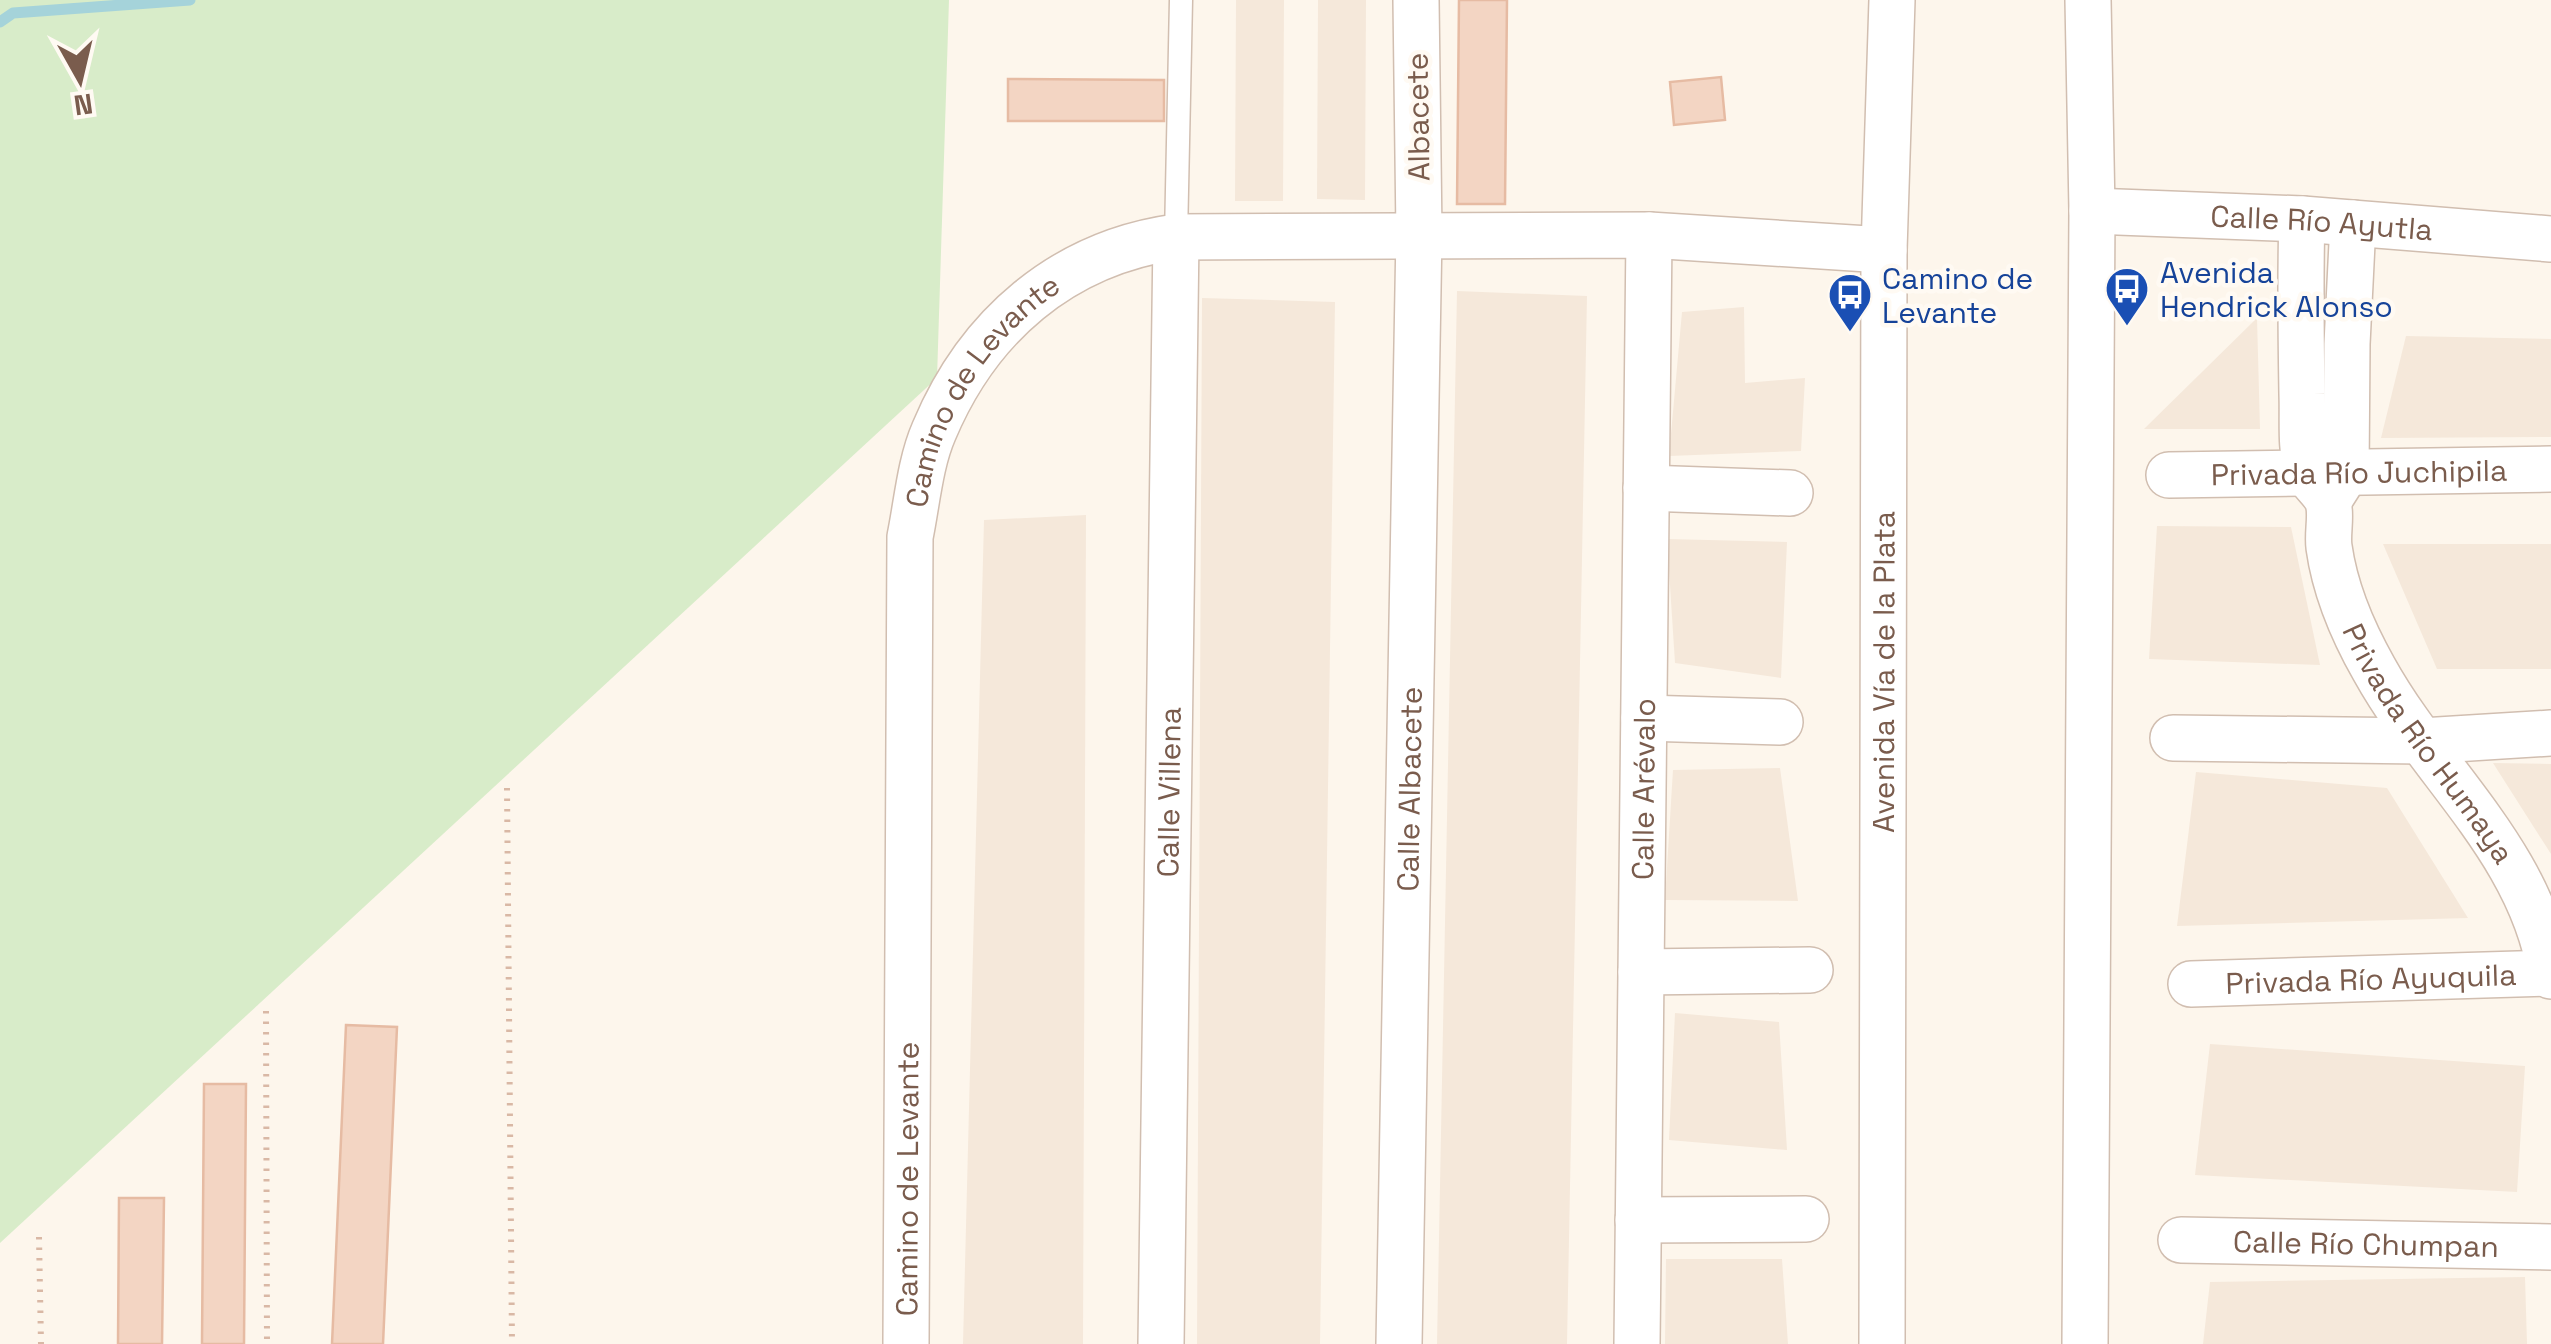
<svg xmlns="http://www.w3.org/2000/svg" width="2551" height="1344" font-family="'Space Grotesk',sans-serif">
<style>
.residential{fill:#f5e8da}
.green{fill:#d8ecc9}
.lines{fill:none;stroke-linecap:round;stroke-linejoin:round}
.stream{stroke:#a5d3da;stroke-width:11}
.building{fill:#f3d5c3;stroke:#e6bba3;stroke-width:2.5}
.service-casing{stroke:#d1beb0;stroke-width:25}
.minor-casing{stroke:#d1beb0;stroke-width:48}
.path{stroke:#d9b8a5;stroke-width:6;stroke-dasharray:2.5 8;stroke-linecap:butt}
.service{stroke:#fff;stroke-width:22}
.minor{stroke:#fff;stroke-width:45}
.labels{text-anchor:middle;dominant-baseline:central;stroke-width:9;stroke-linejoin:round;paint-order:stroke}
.street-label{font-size:30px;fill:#7a5c4d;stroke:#fffaf3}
.transit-label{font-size:30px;fill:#164399;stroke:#fffaf3;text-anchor:start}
</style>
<rect width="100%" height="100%" fill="#fdf6ec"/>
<g class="residential">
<polygon points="1236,0 1284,0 1283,201 1235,201"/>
<polygon points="1318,0 1366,0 1365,200 1317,199"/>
<polygon points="1457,291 1587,296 1567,1344 1437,1344"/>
<polygon points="1202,298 1335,302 1320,1344 1197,1344"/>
<polygon points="1744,307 1745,383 1805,378 1801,451 1669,456 1682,312"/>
<polygon points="2257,318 2260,429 2144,429"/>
<polygon points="2406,336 2551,339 2551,437 2381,438"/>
<polygon points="1086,515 1083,1344 963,1344 984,520"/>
<polygon points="2157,526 2291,527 2320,665 2149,659"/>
<polygon points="1667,539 1787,542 1781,678 1675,663"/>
<polygon points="2383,544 2551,544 2551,669 2437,669"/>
<polygon points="2493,763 2551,764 2551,854"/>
<polygon points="1780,768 1798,901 1665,900 1673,770"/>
<polygon points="2196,772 2387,788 2468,918 2177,926"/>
<polygon points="1675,1013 1779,1022 1787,1150 1669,1140"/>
<polygon points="2210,1044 2525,1066 2517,1192 2195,1175"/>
<polygon points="1666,1259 1782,1259 1788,1344 1665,1344"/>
<polygon points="2525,1277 2527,1344 2203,1344 2210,1282"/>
</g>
<polygon class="green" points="0,0 949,0 937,378 0,1243"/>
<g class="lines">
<polyline class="stream" points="0,22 13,13 190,0"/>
</g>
<g class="building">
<polygon points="1459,0 1507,0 1505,204 1457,204"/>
<polygon points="1721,77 1725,120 1674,125 1670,82"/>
<polygon points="1008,79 1164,80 1164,121 1008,121"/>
<polygon points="346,1025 397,1027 383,1344 332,1344"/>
<polygon points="204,1084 246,1084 244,1344 202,1344"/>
<polygon points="119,1198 164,1198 162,1344 118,1344"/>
</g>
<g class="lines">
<defs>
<polyline id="service" points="1176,237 1181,0"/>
<g id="minor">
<path id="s1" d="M2092,211L2302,219L2551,239"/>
<path id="s2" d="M2302,219C2300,277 2301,335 2302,394C2303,419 2300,447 2307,470C2310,482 2324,490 2328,502C2332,515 2327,533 2329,547C2335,590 2353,632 2374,669C2432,774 2532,852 2551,976"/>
<path id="s3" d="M2169,475L2551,469"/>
<polyline points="1646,488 1790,493"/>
<polyline points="2332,495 2346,473 2347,344 2353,223"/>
<polyline points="1644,718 1780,722"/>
<polyline points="2173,738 2422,741 2551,733"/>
<polyline points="1641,972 1810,970"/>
<path id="s4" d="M2191,984L2551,973"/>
<polyline points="1638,1220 1806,1219"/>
<path id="s5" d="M2181,1240L2551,1247"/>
<path id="s6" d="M906,1344L910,537C917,503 920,463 934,431C978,326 1062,253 1176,237L1649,235L1884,250"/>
<path id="s7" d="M1161,1344L1176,237"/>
<path id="s8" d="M1399,1344L1419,234L1416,0"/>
<path id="s9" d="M1637,1344L1649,235"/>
<path id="s10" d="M1882,1344L1884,250L1892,0"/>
<polyline points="2085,1344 2092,211 2088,0"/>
</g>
</defs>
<use href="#service" class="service-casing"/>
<use href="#minor" class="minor-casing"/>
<g class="path">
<polyline points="507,788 512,1344"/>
<polyline points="266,1011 267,1344"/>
<polyline points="39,1237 41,1344"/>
</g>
<use href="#service" class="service"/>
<use href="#minor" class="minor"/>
</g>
<defs>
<symbol id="bus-pin" viewBox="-11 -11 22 30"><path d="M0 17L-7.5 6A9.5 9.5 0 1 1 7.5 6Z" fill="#1a4fb4" stroke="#fffaf3"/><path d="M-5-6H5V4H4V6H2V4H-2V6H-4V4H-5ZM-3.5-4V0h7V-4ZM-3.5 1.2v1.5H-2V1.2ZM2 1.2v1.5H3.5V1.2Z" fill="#fff"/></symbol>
</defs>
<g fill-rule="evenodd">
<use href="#bus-pin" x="2102" y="264" width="50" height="68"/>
<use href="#bus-pin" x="1825" y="270" width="50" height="68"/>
</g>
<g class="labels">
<g class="street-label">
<text transform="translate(1418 117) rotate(-91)">Albacete</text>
<text stroke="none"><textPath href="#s1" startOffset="230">Calle Río Ayutla</textPath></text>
<text stroke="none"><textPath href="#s6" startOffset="975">Camino de Levante</textPath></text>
<text stroke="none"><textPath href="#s3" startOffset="190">Privada Río Juchipila</textPath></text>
<text stroke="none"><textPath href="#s10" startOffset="672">Avenida Vía de la Plata</textPath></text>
<text stroke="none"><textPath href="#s2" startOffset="558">Privada Río Humaya</textPath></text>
<text stroke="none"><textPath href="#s8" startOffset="555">Calle Albacete</textPath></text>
<text stroke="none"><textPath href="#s9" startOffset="555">Calle Arévalo</textPath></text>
<text stroke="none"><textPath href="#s7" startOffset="552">Calle Villena</textPath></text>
<text stroke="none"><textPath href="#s4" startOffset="180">Privada Río Ayuquila</textPath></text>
<text stroke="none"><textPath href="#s6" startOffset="165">Camino de Levante</textPath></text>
<text stroke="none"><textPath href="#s5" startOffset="185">Calle Río Chumpan</textPath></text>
</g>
<g class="transit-label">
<text x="2160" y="272">Avenida<tspan x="2160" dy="34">Hendrick Alonso</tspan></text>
<text x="1882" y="278">Camino de<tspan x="1882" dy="34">Levante</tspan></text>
</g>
</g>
<g transform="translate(80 80) rotate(172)" stroke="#fffaf3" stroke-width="8" paint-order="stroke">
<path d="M0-8L18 38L0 25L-18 38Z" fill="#7a5c4d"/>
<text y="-15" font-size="28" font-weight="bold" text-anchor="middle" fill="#7a5c4d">N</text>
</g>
</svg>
